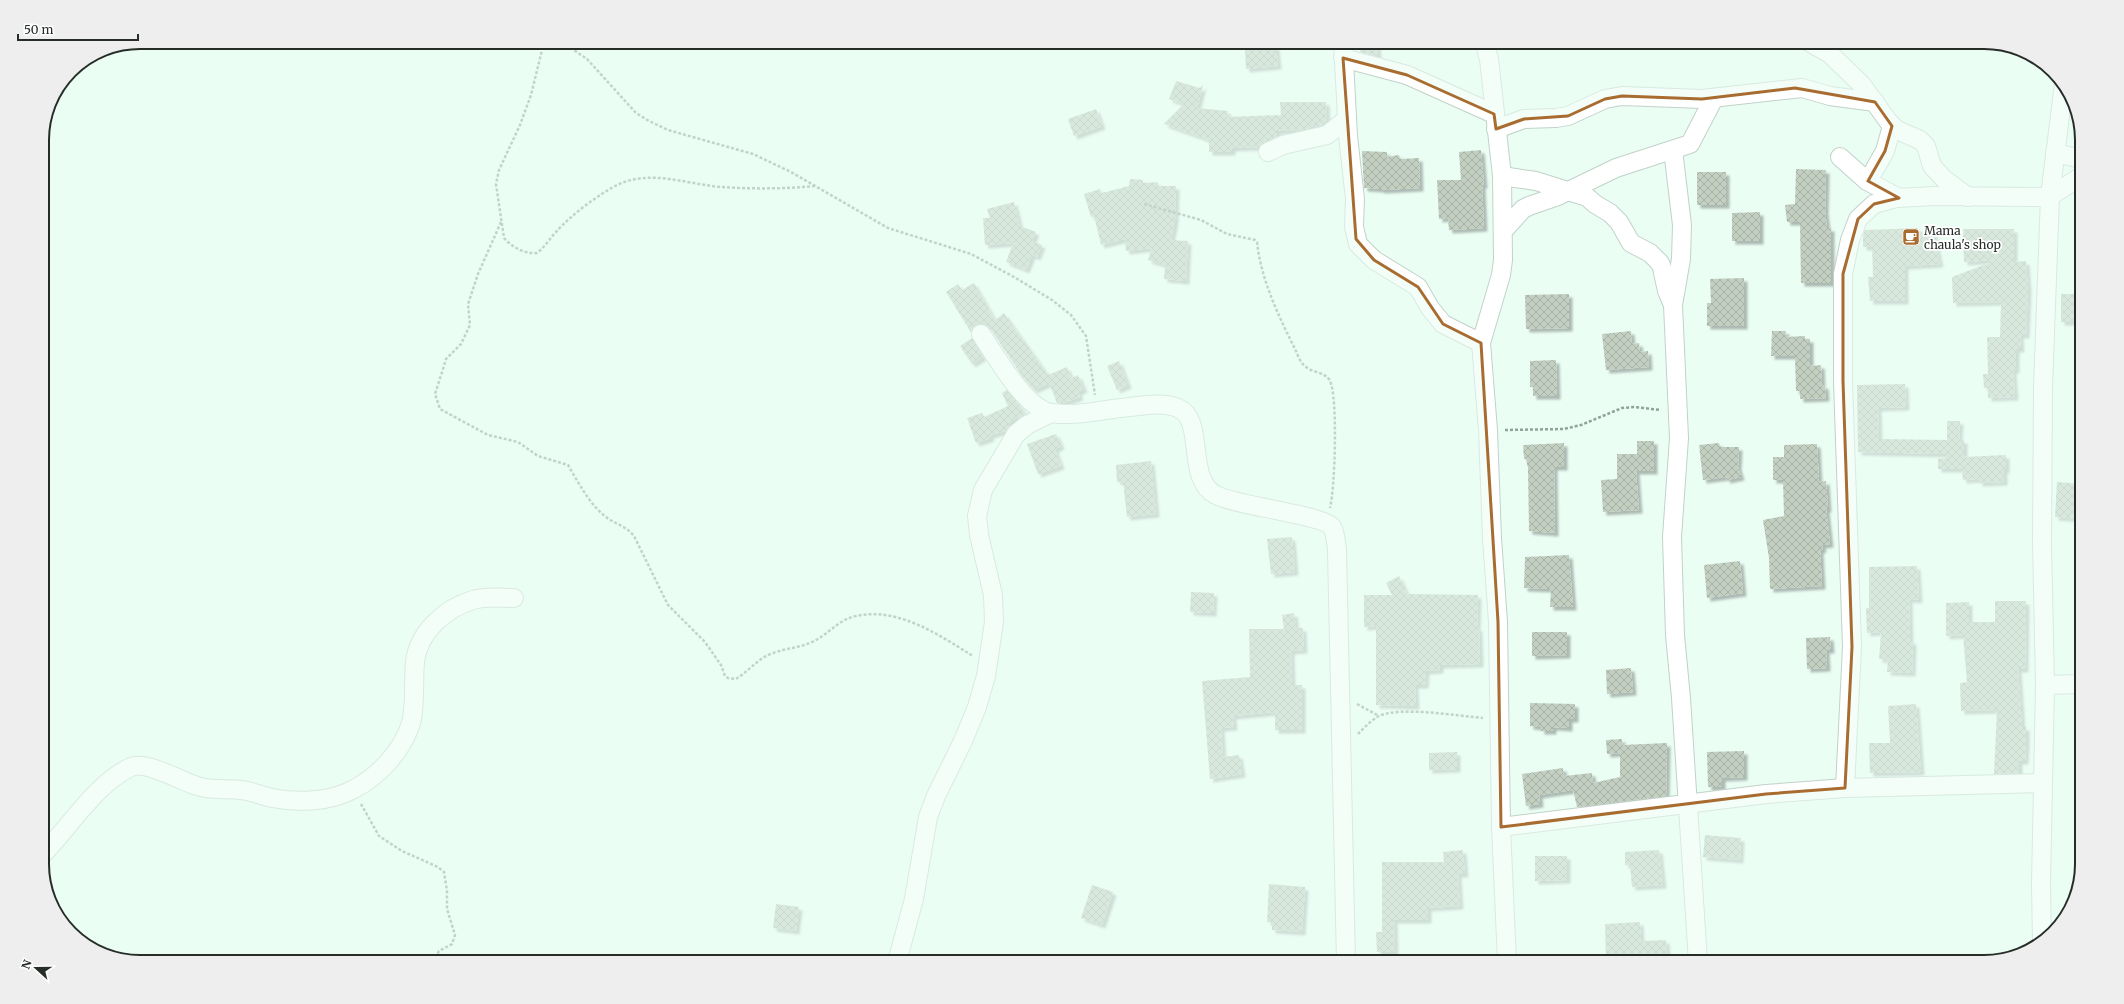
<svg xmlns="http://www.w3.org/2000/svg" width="2124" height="1004" font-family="Merriweather,serif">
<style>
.building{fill:url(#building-cross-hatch);filter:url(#shadow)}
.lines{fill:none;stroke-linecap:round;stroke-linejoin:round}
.minor-casing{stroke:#c0d2c9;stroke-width:20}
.path{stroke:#93a19a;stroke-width:2.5;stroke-dasharray:3 2;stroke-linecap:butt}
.minor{stroke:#fff;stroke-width:18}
.marked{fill:none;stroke:#a96c30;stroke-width:3;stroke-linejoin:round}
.labels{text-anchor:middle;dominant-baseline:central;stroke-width:3.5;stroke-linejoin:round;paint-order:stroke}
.poi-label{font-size:12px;fill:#262d29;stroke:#fff;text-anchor:start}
.rim{fill:none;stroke:#262d29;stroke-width:2}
</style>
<defs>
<pattern id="building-cross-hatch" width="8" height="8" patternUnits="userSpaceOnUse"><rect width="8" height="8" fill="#c2cfc1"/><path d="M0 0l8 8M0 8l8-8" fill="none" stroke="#a7b2a6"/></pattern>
<filter id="shadow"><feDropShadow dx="3.5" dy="3.5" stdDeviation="1" flood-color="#0004"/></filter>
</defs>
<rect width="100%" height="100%" fill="#ebfef4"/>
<g class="building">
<polygon points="1360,42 1377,42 1378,56 1360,52"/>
<polygon points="1276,46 1278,66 1246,69 1245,49"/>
<polygon points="1176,81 1200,88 1203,85 1197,108 1228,111 1227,117 1281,115 1280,102 1326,102 1327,122 1322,125 1300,130 1277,131 1277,136 1259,147 1232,148 1232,152 1209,152 1209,140 1164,124 1184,104 1169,99"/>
<polygon points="1096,109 1102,126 1074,136 1068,119"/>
<polygon points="1481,150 1484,185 1482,185 1484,228 1449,230 1448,218 1439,219 1437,180 1461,180 1459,152"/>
<polygon points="1362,151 1387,152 1387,157 1399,155 1400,159 1419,158 1420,188 1381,190 1381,189 1364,188"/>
<polygon points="1796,169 1826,170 1825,211 1827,228 1831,228 1831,283 1801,283 1800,222 1787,222 1785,205 1795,204"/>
<rect x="1697" y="172" width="29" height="33"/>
<polygon points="1130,179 1143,180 1143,183 1158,182 1158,186 1176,186 1175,220 1171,240 1188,241 1186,281 1164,279 1165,265 1148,260 1152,248 1126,251 1125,239 1101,245 1094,216 1091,217 1084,194 1100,189 1102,193 1129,186"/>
<polygon points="1014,202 1020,226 1036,232 1032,241 1042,245 1037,257 1032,255 1026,270 1006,262 1013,243 985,245 983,218 990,218 987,209"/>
<polygon points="1760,212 1760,241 1732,241 1732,213"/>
<polygon points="1918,228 1919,233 1933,230 1940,264 1905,266 1905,301 1870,301 1868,277 1873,277 1872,247 1863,247 1863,235 1865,230"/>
<polygon points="1963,229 2014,229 2014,262 2026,261 2028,289 2026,335 2020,335 2021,349 2016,349 2016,370 2013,370 2015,397 1988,398 1988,388 1984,388 1983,374 1988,374 1987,337 2000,337 2001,302 1953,303 1952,277 1997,260 1964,262"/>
<polygon points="1744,278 1744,326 1707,326 1707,303 1711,303 1710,279"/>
<polygon points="974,283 995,320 1004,313 1048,375 1067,367 1071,378 1078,375 1084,389 1078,392 1080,397 1063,403 1057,403 1049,383 1034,390 1022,376 990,328 980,324 975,325 971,332 946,292 958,284 962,290"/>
<polygon points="1569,294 1569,328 1526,329 1525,295"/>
<rect x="2061" y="294" width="21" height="28"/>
<polygon points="1631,331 1632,344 1639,343 1640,352 1648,351 1649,367 1606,370 1602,334"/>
<polygon points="1772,331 1786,331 1785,337 1805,336 1805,339 1810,339 1810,366 1821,365 1822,386 1825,385 1826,398 1800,399 1800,391 1796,391 1795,356 1771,356"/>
<polygon points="972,338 983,357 972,364 960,346"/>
<polygon points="1556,360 1557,396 1533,396 1533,387 1530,387 1530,361"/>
<polygon points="1119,361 1128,385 1117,390 1107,366"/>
<polygon points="1905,384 1906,407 1878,408 1879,439 1947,440 1947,421 1960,421 1959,440 1964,440 1964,457 2006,455 2006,470 2004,470 2004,482 1979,483 1979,479 1963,480 1962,469 1938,469 1938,459 1947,458 1947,454 1858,452 1857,385"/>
<polygon points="1007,390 1021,407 1025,414 1009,422 1010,426 1006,431 990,435 991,438 976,443 967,418 982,413 984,417 1008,406 1002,393"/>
<polygon points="1056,434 1061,446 1055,449 1061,466 1038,474 1027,444"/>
<polygon points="1637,441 1654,441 1654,471 1636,471 1639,510 1603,512 1601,480 1617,479 1617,454 1637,454"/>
<polygon points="1564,443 1564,467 1554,467 1555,533 1529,531 1528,468 1526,459 1524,459 1523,445"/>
<polygon points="1719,443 1720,447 1739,447 1738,467 1741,477 1727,480 1726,477 1703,480 1699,445"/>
<polygon points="1817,444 1819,482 1826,481 1828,509 1826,509 1830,544 1822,545 1823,549 1820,550 1822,586 1770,589 1769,558 1763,520 1784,516 1783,480 1773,480 1773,457 1784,457 1784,445"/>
<polygon points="1151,461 1156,514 1127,517 1123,481 1117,482 1116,465"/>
<polygon points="2057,482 2082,484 2082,519 2055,517"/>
<polygon points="1292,537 1295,572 1271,574 1267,539"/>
<polygon points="1569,555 1573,607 1550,607 1551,589 1524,588 1525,557"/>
<polygon points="1740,561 1743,593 1707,598 1704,565"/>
<polygon points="1917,566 1919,600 1909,599 1910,641 1913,641 1912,673 1887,672 1888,660 1879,659 1881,632 1867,633 1866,608 1869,608 1869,567"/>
<polygon points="1399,576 1407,594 1478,595 1477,628 1479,628 1480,664 1440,665 1440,670 1426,671 1425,685 1415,685 1416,706 1376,705 1376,626 1364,627 1364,595 1392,595 1386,583"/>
<polygon points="1191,592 1214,593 1213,613 1190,612"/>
<polygon points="1995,601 2026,601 2025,669 2018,669 2022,727 2026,727 2026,745 2025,761 2019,761 2019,773 1994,774 1997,710 1961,711 1960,683 1967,682 1963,635 1946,636 1946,603 1969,602 1969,622 1995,622"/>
<polygon points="1294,613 1296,628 1303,628 1304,650 1291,651 1292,685 1302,685 1302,730 1275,730 1275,712 1233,716 1234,727 1221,728 1223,757 1239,755 1242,774 1210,779 1202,681 1250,677 1249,629 1284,629 1282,615"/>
<polygon points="1532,632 1567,632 1567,655 1532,656"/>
<polygon points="1830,637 1831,650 1826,650 1827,668 1807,669 1806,638"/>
<polygon points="1631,668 1633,692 1607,694 1606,670"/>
<polygon points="1530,703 1575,704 1575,719 1569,719 1569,728 1553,727 1553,731 1541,731 1541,727 1530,726"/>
<polygon points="1916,704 1921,772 1870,773 1869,743 1890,743 1888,706"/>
<polygon points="1622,739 1622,745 1667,743 1666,796 1577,807 1573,790 1539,795 1540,804 1526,806 1522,774 1563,768 1564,776 1592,773 1593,783 1620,777 1620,753 1607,754 1606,740"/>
<polygon points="1744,751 1744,777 1722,778 1722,787 1708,787 1707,752"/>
<polygon points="1457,752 1457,769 1429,770 1429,753"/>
<polygon points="1705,835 1741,838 1740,860 1703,857"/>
<polygon points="1463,850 1465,874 1458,874 1460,906 1428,908 1428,920 1394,920 1395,952 1377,952 1376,932 1382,932 1382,862 1444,862 1443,852"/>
<polygon points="1659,850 1663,885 1632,887 1630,865 1625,865 1625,852"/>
<polygon points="1535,856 1567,856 1567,880 1535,881"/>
<polygon points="1269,884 1305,887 1302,932 1272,930 1272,922 1267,922"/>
<polygon points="1092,885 1113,892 1102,925 1081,918"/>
<polygon points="776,904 799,907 796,931 773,928"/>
<polygon points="1640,922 1641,941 1666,940 1667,956 1606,960 1605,924"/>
</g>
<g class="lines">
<defs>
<g id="minor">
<polyline points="1343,42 1348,136 1355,199 1354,227 1358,244 1374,260 1418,287 1430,308 1443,324 1481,343"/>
<polyline points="1484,42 1489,59 1502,176 1503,260 1501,275 1481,343 1488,430 1492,538 1498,622 1501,827 1507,962"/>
<polyline points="1809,42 1830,54 1862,85 1888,121 1897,130 1920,140 1926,146 1932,166 1944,179 1968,197"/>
<polyline points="1343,58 1407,75 1494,114"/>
<polyline points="1496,129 1524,119 1556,118 1568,116 1605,99 1622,96 1702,99 1802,88 1830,96 1875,102"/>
<polyline points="1673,150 1682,225 1681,259 1673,305 1679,438 1672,537 1675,635 1681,698 1698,962"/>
<polyline points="1268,152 1283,145 1327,135 1347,119"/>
<polyline points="2055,153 2082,159"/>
<polyline points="1840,157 1867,181 1899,198"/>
<polyline points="1502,176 1536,181 1587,197 1595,204 1610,213 1619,222 1631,243 1650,253 1660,263 1662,268 1667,291 1673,305"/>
<polyline points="1868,181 1885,151 1892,126"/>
<polyline points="1503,231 1523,209 1529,206 1558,196 1616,168 1690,144 1714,98"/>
<path d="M981,334C996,356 1025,409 1052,413C1078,417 1105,409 1130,407C1146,405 1164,402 1178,408C1206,419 1185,480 1216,495C1237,506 1323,515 1332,527C1336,534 1336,543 1337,550L1346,962"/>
<polyline points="2045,685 2082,684"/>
<polyline points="1845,788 1852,647 1843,381 1843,274 1850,240 1858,219 1874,204 1896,198 1935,196 2044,197 2050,196 2082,176"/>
<polyline points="1501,827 1766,794 1845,788 2043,783"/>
<path d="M42,855C69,828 95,784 131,767C145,760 181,781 197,786C212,791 226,788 241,790C252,791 262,796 272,798C297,803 331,802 354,789C379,776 403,750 411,723C416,704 413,682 415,662C418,632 446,608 473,600C486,596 501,598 514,598"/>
<polyline points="2042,941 2041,884 2045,685 2042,543 2043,388 2050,196 2064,84"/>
<polyline points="897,962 914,899 928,817 936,796 963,741 977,707 986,676 994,622 993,595 979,535 977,516 983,490 1016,434 1027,425 1051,413"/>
</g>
</defs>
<use href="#minor" class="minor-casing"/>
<g class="path">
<path d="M544,42L531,95L520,125L499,170L496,184L504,238C512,247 524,254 537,253C545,247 550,238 557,231C571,215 598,195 617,185C651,169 685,184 721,187C752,189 784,189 815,186"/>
<polyline points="562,42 587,59 636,113 649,121 668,130 753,154 791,172 888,228 971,254 1014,277 1052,300 1071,315 1086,336 1095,395"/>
<polyline points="1846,46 1852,42"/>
<path d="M1144,204L1201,220L1227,234L1255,240L1257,242C1261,280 1279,317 1296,351C1298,356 1300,362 1305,366C1312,373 1326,372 1330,381C1338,397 1335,489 1330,508"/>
<path d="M501,222L478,274L468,304L470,325L461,344L446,359L444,366L435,394L440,409L488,435L518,442L538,456L568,465C578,482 590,505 606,517C615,524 626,526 634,536L668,605L705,642L721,665L725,676L728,678L736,679C749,671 758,658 773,653C786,648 801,648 814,641C827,635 838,621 852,617C896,605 937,634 973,656"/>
<polyline points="1505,430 1564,429 1581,425 1622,408 1634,407 1661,410"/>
<polyline points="1357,704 1379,716"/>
<path d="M1358,734C1364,728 1371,720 1379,716C1401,706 1458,716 1483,718"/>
<polyline points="361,804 379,836 402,851 438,867 444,872 447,891 447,909 455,935 452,944 439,951 433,962"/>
</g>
<use href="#minor" class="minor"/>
</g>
<path d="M0 0H2124V1004H0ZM1343,58L1407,75L1494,114L1496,129L1524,119L1568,116L1605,99L1622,96L1702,99L1795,88L1875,102L1892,126L1885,151L1868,181L1899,198L1874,204L1858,219L1843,274V381L1852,647L1845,788L1766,794L1501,827L1498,622L1481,343L1443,324L1418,287L1374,260L1356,239Z" fill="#ebfef4" fill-opacity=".55" fill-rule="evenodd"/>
<path class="marked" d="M1343,58L1407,75L1494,114L1496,129L1524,119L1568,116L1605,99L1622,96L1702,99L1795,88L1875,102L1892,126L1885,151L1868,181L1899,198L1874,204L1858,219L1843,274V381L1852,647L1845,788L1766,794L1501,827L1498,622L1481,343L1443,324L1418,287L1374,260L1356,239Z"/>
<defs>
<symbol id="cafe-square" viewBox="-11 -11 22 22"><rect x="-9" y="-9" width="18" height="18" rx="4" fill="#a96c30" stroke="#fff"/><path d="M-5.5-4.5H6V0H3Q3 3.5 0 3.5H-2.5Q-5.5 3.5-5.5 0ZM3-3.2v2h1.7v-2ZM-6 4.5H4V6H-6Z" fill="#fff"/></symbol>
</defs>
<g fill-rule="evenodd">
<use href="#cafe-square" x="1901" y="227" width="20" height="20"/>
</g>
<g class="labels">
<g class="poi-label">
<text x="1924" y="230">Mama<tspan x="1924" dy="14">chaula's shop</tspan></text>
</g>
</g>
<path d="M0 0H2124V1004H0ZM140 49H1984A91 91 0 0 1 2075 140V864A91 91 0 0 1 1984 955H140A91 91 0 0 1 49 864V140A91 91 0 0 1 140 49Z" fill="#eee" fill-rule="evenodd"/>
<path class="rim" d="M140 49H1984A91 91 0 0 1 2075 140V864A91 91 0 0 1 1984 955H140A91 91 0 0 1 49 864V140A91 91 0 0 1 140 49Z"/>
<g transform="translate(36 968) rotate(291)" stroke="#ffffff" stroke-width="3" paint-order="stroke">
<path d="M0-3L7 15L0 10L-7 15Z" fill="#262d29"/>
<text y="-6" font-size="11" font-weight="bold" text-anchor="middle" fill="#262d29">N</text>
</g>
<path d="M18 34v6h120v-6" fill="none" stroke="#262d29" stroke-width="2"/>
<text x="24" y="34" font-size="12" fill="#262d29" stroke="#ffffff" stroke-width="3" paint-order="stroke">50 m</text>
</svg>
